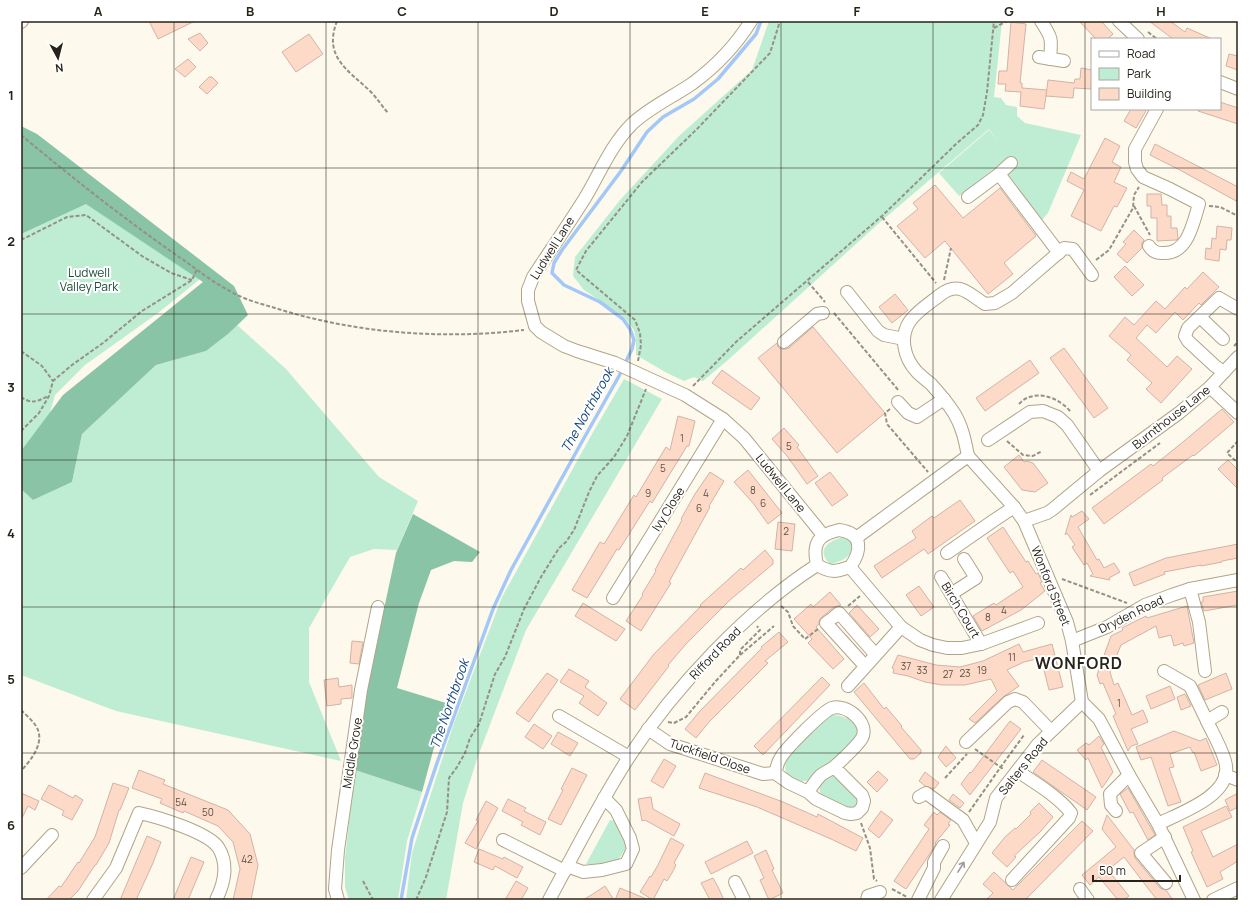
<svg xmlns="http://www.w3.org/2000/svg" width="1259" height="921" font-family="Manrope,sans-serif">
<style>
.green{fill:#beedd3}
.forest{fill:#88c4a5}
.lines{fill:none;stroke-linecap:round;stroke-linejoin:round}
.stream{stroke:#a3c8f7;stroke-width:3.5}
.building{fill:#fdd9c8;stroke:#d3b3a4}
.minor-casing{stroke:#b0a588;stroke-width:14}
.path{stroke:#959185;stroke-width:2;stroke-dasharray:4 2;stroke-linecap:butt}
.minor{stroke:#fff;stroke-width:12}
.oneway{stroke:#9e9c97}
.grid{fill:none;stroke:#272318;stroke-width:1;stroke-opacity:0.55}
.labels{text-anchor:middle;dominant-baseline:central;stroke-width:4;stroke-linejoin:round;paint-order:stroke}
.number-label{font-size:10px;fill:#5c5044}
.street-label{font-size:12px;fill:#272318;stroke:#fff}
.park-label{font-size:12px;fill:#1b4a35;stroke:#fff}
.water-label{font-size:13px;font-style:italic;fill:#12437a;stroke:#fff}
.district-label{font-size:16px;font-weight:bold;letter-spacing:1px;fill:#272318;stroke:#fff}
.neatline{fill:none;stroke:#272318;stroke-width:1.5}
.grid-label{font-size:13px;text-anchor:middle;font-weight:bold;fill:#272318}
</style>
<rect width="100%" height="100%" fill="#fdf9ec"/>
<g class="green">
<polygon points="769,21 1002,21 994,97 1001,98 1006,105 1017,107 1017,116 1025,123 1081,135 1048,213 1042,220 1009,180 1008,175 1015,163 1010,156 959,196 939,173 989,130 998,141 989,129 878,224 728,360 703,381 694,377 684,381 667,373 636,355 636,340 634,330 624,317 584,290 573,276 575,257 620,200 679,136 752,70"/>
<polygon points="21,140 200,279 158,313 85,365 55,395 47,423 21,453"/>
<polygon points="237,325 286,369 379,477 418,501 397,550 374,549 350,557 309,628 309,682 341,761 116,711 21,675 21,489 33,500 72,482 82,434 156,365 206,351 228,334"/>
<polygon points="624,379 662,399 526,630 477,759 463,803 446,900 406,900 412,853 422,821 454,723 502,597 592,434"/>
<path d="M844,537L850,540C856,555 844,561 830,564C815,550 829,540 844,537Z"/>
<path d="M832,715C844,715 854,721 860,731L858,736L814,777C802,784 800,782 788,777C785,770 784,766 787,759L814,730Z"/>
<polygon points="355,770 422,792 407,841 398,900 349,900 345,887 345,858"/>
<path d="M836,775L855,792L858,801L854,808L848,809L822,798C816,784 822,778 836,775Z"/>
<polygon points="610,820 617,821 627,846 619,859 594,865 586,864"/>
</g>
<g class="forest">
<polygon points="21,126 37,134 234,286 248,315 228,334 206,351 156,365 82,434 72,482 33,500 21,489 21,451 63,395 203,282 86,204 21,234"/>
<polygon points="413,514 480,552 472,562 454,561 431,570 419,603 397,688 446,703 422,792 355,770 369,679 396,553"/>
</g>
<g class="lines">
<polyline class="stream" points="401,900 412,838 437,763 493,609 511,570 579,447 619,376 632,349 634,340 630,329 623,319 600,302 564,285 552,273 554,263 562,250 621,171 647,132 663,117 694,99 718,79 756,34 761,21"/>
</g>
<g class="building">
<polygon points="149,21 195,21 158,39"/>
<polygon points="1079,21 1101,21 1113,34 1108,39 1096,39"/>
<polygon points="1149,21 1170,21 1185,32 1187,28 1212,39 1173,39"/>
<polygon points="1011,22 1026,24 1020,83 1022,83 1022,88 1047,90 1044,109 1020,106 1021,92 1005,91 1006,84 998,84 999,71 1007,71"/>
<polygon points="200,33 208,43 200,51 188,39"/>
<polygon points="309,34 323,54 296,72 282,52"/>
<polygon points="1229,54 1238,56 1238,70 1226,66"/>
<polygon points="188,59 196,67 185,77 175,69"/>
<polygon points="1081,68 1092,70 1091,89 1074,88 1073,98 1046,96 1048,80 1074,83 1075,79 1080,79"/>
<polygon points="209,77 212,77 218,83 207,94 199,87"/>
<polygon points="1220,102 1238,108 1238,124 1198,111 1198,109 1220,109"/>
<polygon points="1131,109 1147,109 1136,128 1124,121"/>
<polygon points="1105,138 1120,146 1112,162 1121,167 1114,182 1127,188 1117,207 1114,206 1101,231 1071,216 1084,190 1067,181 1071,172 1084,179"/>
<polygon points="1155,144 1238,187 1238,202 1178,169 1150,155"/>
<polygon points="935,185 963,218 1000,188 1036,236 1004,263 1013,274 988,294 945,241 925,258 897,226 918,209 913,203"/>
<polygon points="1147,194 1161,194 1162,205 1167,205 1167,216 1171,216 1171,228 1177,228 1178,239 1176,240 1157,241 1157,218 1151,218 1151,206 1147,206"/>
<polygon points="1217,226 1232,228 1231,240 1227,240 1226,250 1220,249 1219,261 1205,259 1206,248 1211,249 1212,238 1216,239"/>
<polygon points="1134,230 1144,240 1142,243 1142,248 1127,263 1117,254 1126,244 1123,242"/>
<polygon points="1125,266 1144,285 1132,296 1114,277"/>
<polygon points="1203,272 1219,287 1201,305 1199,303 1183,320 1175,312 1156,333 1147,325 1136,338 1167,367 1177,356 1192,369 1161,403 1146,389 1152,383 1127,360 1131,355 1109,336 1125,317 1134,325 1156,301 1165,309 1185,287 1187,289"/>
<polygon points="895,294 908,310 892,323 879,307"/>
<polygon points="813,327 885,413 837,453 758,358 777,343 778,347 781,349 785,349 789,348"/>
<polygon points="1064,348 1108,408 1094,418 1050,358"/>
<polygon points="1030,360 1039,373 985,411 976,398"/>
<polygon points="722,370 760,398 751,410 712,383"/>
<polygon points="1222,409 1234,422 1194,456 1193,455 1162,478 1163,480 1104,524 1092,508 1151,464 1153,466 1183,442"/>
<polygon points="678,416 695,421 689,446 687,446 652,503 650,501 619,550 617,549 587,598 572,590 600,542 604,544 634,495 636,497 666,447 670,450"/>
<polygon points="784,428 799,445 797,447 818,476 807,484 787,456 772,439"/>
<polygon points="1019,455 1024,462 1027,461 1033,463 1048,483 1035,492 1022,490 1004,467"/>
<polygon points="1228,460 1238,470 1238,489 1218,469"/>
<polygon points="748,470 782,513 768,524 753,503 734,482"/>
<polygon points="710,472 724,481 709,506 710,507 669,582 671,583 641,631 626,621 643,595 642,594 656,571 655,570 682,520 681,519 695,494"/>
<polygon points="830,472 848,495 832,506 815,483"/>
<polygon points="960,500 975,521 928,554 924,549 882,578 874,566 916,538 912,531 932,516 934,518"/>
<polygon points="1082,511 1089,519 1078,527 1097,560 1099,559 1104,568 1114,563 1120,572 1109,578 1110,580 1090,576 1093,574 1087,563 1084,565 1072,547 1075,545 1067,533 1065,535 1071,515 1072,517"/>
<polygon points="778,522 795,524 792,551 775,549"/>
<polygon points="1003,527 1026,562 1028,561 1036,574 1038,573 1042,582 1040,583 1045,591 1021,610 982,631 973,616 994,603 996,605 1023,587 1013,571 1010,573 987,538"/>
<polygon points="1238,544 1238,558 1222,561 1222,562 1201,566 1201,565 1164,572 1165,574 1134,586 1129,573 1166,558"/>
<polygon points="765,550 773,560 773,564 730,600 686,644 668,665 669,666 635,710 620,699 654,654 701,606 700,605 741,568 743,570"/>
<polygon points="919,586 934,607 921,616 906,595"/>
<polygon points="1238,591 1238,605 1204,611 1201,602 1203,602 1203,597"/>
<polygon points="830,592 841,605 834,607 822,617 819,621 819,624 816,627 844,659 833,669 808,643 812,639 794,619 811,604 813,607"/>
<polygon points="583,603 625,629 616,641 575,616"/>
<polygon points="857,605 879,629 870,637 849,613"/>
<polygon points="1187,606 1194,643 1184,646 1183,643 1174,646 1171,635 1159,638 1156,626 1121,645 1110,672 1114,685 1118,683 1132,715 1143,710 1148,722 1131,729 1138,744 1131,746 1128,751 1113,716 1116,714 1103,683 1100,684 1097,675 1111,636 1123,630 1122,628 1146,616 1147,618"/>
<polygon points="779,632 788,642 765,661 768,663 709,722 696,738 685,729 700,711 762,648 761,647"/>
<polygon points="352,641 363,642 359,664 350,663"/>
<polygon points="1019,644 1023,652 1052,644 1063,687 1049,690 1041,658 1024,662 1007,670 1019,686 1003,697 975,723 969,719 997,691 991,679 965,685 942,685 925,682 908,676 893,673 894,669 892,668 898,655 936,665 960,667 983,661"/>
<polygon points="569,669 589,681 585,687 607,703 598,716 579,703 584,696 560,682"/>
<polygon points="547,673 558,680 529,722 516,713"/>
<polygon points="1226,673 1232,689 1205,700 1198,685"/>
<polygon points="822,677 830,685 763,755 754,746"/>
<polygon points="338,678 339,687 352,685 352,698 341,699 341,704 327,706 324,680"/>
<polygon points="864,683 884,709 886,707 902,726 901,727 921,750 921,753 914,759 910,759 854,692"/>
<polygon points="1170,686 1175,699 1151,709 1146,696"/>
<polygon points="1185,694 1191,706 1181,710 1177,697"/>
<polygon points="1010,721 1021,729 970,795 961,784 970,772 971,773"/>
<polygon points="534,724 552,736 543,749 525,737"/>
<polygon points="1174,731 1200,741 1206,738 1217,765 1201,771 1194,752 1193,753 1190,747 1170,754 1174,767 1169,768 1181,802 1168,806 1151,757 1141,760 1136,747"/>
<polygon points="558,732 578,743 570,756 551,744"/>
<polygon points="1099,736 1104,744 1101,747 1113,772 1102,788 1088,758 1086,760 1077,750 1086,743 1089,745"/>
<polygon points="946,746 956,758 946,767 938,757"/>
<polygon points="664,759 676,766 663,788 651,781"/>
<polygon points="1042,760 1096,797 1087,810 1033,772"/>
<polygon points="572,768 587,775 561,825 548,819 563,790 561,789"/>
<polygon points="139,770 165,780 163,784 228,810 250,834 258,865 251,900 233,900 240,869 233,842 218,826 184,811 183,813 160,803 162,799 132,788"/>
<polygon points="878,771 888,780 877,792 867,782"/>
<polygon points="925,772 939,783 934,789 925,786 919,781"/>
<polygon points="705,773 783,802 817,817 818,814 863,838 856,851 831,839 757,807 699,788"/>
<polygon points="113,783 129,788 120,810 119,810 109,843 96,865 95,865 78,891 69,900 46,900 59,886 61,887 78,862 79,863 95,837"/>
<polygon points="49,785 73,798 75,795 83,800 72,820 62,815 64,811 41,799"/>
<polygon points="1128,788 1155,835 1148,840 1133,812 1130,813 1120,794"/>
<polygon points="21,793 39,801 35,810 28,806 21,820"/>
<polygon points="1238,793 1238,807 1230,811 1225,800"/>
<polygon points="953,794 964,803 960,808 949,800"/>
<polygon points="651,797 653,809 680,824 674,836 645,820 642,821 638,799"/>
<polygon points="508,799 526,808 524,811 546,822 540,835 521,825 523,822 502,811"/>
<polygon points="486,801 498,808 476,849 465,843 478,821 476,820"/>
<polygon points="1039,803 1053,817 1040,832 1014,856 1016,857 1007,867 992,853 1005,837 1015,828 1016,829 1031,814 1030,812"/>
<polygon points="1226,806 1232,817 1201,831 1213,857 1238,844 1238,861 1220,872 1223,879 1207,887 1191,852 1193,851 1183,827"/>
<polygon points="881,811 893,820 879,838 868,829"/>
<polygon points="934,812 937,815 940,812 951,820 948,824 950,825 935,843 936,844 931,852 906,889 894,881 929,829 924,825"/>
<polygon points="1107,815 1134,850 1134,854 1135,858 1160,888 1166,890 1173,900 1157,900 1124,857 1108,870 1129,896 1124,900 1118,900 1099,877 1090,885 1082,875 1116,847 1102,829"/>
<polygon points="1082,821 1093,831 1025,900 986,900 993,893 983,884 994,872 1013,890"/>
<polygon points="147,836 161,842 153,863 136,900 120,900"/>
<polygon points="671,838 684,845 674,863 676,865 672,873 667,881 664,879 653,900 640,892 650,876 651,877 658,865"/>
<polygon points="747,841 753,853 711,874 705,862"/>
<polygon points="479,849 503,859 504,857 523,867 517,878 495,866 493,870 474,862"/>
<polygon points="766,850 774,869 772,870 783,893 769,900 760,880 764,878 754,856"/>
<polygon points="191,857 204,862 193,888 188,900 173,900"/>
<polygon points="713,878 718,887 724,900 710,900 701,883"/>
<polygon points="516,881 528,888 521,900 505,900"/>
<polygon points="605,886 614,900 583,900 596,892"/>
<polygon points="620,888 649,900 615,900"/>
</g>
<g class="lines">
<defs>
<g id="minor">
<path d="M751,21C736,45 716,66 693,83C673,97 650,107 632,124C611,145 600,173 585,198C568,225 550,251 533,277L528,290V301L535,326L541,332L564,346L577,351L615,363L685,395L723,419L744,438L823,535"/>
<path d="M1041,21C1052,38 1052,38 1050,59"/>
<polyline points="1119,21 1138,39"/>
<polyline points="21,22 22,21"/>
<polyline points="1039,57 1064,61"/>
<polyline points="1220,82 1238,89"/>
<polyline points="999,174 1059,253"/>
<polyline points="968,197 999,174 1011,163"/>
<path d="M1149,246C1152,251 1157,253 1162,253C1188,255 1193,223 1199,204L1170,189L1143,177L1137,169L1135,162V149L1157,109"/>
<polyline points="847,292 878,331 884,335 904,339"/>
<polyline points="1200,317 1223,339"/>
<polyline points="784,342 817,314 823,313"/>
<polyline points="1224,372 1215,366 1188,341 1185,336 1188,328 1219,298 1238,309"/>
<polyline points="1210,387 1238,413"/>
<polyline points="898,402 908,413 917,417 944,399"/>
<polyline points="988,440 1030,412 1043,411 1058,417 1067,425 1099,471"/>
<polyline points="968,456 1014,507 1024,521 1067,622 1072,641 1082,702 1099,719 1129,775 1158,824 1194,900"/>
<path d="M968,456C965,440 962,426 954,413C947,402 939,393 931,384C926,380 921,376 917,372C904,358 899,337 910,321C917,311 930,303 940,295C959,280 969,294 985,304L995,303L1012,293L1064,248L1073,249L1092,275"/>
<polyline points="1024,521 1047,513 1053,509 1099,471 1179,413 1210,387 1238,357"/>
<path d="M839,530C863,533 862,551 850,567C835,572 831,573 817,565C812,543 818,535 839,530Z"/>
<polyline points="856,538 968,456"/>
<polyline points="947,553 993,521 1014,507"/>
<polyline points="850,567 901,627 920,640 933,645 947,648 962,648 981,644 1038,623"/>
<polyline points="941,577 981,644"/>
<polyline points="1190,589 1199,622 1205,671"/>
<polyline points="951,594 976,578 964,559"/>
<polyline points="613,598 723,419"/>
<polyline points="834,617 839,613 875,654"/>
<polyline points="830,620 826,623 865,666"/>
<polyline points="1072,641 1107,627 1145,605 1172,595 1190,589 1238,580"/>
<polyline points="1164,671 1190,686 1207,721"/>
<polyline points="848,686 901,627"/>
<polyline points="559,716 629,757"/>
<polyline points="648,729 670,744 763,774 775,773"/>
<polyline points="966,742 1008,702 1015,699 1023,702 1051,731"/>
<polyline points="1225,775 1238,780"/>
<path d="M808,792C812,786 816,780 821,775C825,772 830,770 834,767C841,761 858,745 862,738C870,723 846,703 832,708C823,711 784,750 780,759C777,763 777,769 775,773L789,783L808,792L816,799L845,813L851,814L857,813L862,808L864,801L862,795L834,767"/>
<polyline points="919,797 926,793 963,820 976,843"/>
<polyline points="1116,811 1111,805 1110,794 1129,775"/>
<path d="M1158,824C1180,813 1230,796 1226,766C1225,754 1212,732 1207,721L1222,712"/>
<polyline points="1165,837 1141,853 1166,883"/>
<polyline points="503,840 565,871"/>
<polyline points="567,866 583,872 602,870 626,864 633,849 630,838 616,810 604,798"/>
<polyline points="21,868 52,835"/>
<path d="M1012,880L1069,818L1071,813C1059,797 1034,782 1017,771"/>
<polyline points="735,882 744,900"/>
<polyline points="1080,889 1088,900"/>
<path d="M93,900L116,868L139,813C158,817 207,832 218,847C229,864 224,884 216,900"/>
<polyline points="338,900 335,889 338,850 361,690 378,607"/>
<path d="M549,900C575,852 599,803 629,757C675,687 747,610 817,565"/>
<polyline points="867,900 868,896 880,892"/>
<polyline points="918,900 934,868 934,862 943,846"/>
<polyline points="941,900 990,822 996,798 1038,744 1082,702"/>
<polyline points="1213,900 1238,888"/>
</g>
</defs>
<use href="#minor" class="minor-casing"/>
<g class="path">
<path d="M337,21C323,57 348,70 370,91C377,98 382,106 388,113"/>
<polyline points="994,28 1007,21"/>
<polyline points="1148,32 1157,39"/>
<path d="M21,135C74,179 128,222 185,261C199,271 214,283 230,291C243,299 258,303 272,307C352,333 441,340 524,330"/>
<polyline points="1134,206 1150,235"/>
<polyline points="1209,206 1220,207 1238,216"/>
<polyline points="882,217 936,283"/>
<polyline points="21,240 67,217 86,215 142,256 171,273 192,280"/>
<polyline points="1096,260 1109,250 1133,208 1134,195 1139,187"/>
<polyline points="944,280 951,248"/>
<polyline points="808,282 825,302"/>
<polyline points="834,313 899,391"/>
<polyline points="1234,346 1238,342"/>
<polyline points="21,351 42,366 53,381"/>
<polyline points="638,361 641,345 640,333 635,320 576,270 586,251 642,182 697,129 770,53 780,21"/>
<polyline points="693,386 737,341 882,216 956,144 978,125 983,115 987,92 994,21"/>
<path d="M21,397C31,404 37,402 48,396"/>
<path d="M1019,404C1021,402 1024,399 1027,398C1043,391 1061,400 1071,412"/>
<polyline points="890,409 885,413 887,424 928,472"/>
<polyline points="21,431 39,413 49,396 53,381 72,365 103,343 142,311 192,280 197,269"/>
<polyline points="1007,441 1023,455 1033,456 1042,451"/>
<polyline points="1238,441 1227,453 1238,463"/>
<polyline points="1090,495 1160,443"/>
<polyline points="1062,579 1127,603"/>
<polyline points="781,606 788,612 793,626 805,639 818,629"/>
<polyline points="848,606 860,596"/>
<polyline points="740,655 774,626"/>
<path d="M21,710C26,715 32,720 36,726C46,742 31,760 21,771"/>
<polyline points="668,722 674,723 686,717 715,682 740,655 740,650 760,630 757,626"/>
<polyline points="975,749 1003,769"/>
<polyline points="945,778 967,754"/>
<polyline points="969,812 1000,768 1024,735"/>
<polyline points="861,823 870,848 874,879 877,881"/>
<polyline points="363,881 373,900"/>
<polyline points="892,889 907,897"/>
<polyline points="416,900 426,877 447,812 449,778 457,767 465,753 470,738 479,724 495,674 505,657 524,609 541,577 559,548 566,542 574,530 589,492 597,476 614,457 627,436 646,389"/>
</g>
<use href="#minor" class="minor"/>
</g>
<defs><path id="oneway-shaft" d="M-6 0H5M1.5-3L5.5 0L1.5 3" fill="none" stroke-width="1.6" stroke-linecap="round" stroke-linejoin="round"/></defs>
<use class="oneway" href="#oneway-shaft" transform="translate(961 867) rotate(-58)"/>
<path class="grid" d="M174,21V900M326,21V900M478,21V900M630,21V900M781,21V900M933,21V900M1085,21V900M21,168H1238M21,314H1238M21,460H1238M21,607H1238M21,753H1238"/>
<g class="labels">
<g class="number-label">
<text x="682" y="438">1</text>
<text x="789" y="446">5</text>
<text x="663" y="468">5</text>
<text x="753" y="490">8</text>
<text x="648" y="493">9</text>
<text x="706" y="493">4</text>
<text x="763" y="503">6</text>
<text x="699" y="508">6</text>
<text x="786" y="531">2</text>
<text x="1004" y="610">4</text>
<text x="988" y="617">8</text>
<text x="1012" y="657">11</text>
<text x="906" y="666">37</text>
<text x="922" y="670">33</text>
<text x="982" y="670">19</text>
<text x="965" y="673">23</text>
<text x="948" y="674">27</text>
<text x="1119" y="703">1</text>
<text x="181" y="802">54</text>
<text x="208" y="812">50</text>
<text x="247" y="859">42</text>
</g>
<g class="street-label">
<text transform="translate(552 248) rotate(-58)">Ludwell Lane</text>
<text transform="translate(1171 417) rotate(-38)">Burnthouse Lane</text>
<text transform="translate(781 483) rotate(51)">Ludwell Lane</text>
<text transform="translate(668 509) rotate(-58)">Ivy Close</text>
<text transform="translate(1051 586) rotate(68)">Wonford Street</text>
<text transform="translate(961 610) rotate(59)">Birch Court</text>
<text transform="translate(1131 614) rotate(-26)">Dryden Road</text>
<text transform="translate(715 653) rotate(-46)">Rifford Road</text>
<text transform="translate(352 753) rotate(-81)">Middle Grove</text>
<text transform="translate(710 756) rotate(19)">Tuckfield Close</text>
<text transform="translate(1023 766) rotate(-51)">Salters Road</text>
</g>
<g class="park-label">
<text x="89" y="272">Ludwell<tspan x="89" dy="14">Valley Park</tspan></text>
</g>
<g class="water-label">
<text transform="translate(587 410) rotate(-61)">The Northbrook</text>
<text transform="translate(449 704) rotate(-71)">The Northbrook</text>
</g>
<g class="district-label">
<text x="1079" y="663">WONFORD</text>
</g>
</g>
<rect width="1259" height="921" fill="none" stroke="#ffffff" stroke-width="44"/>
<rect x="1091" y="38" width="130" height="72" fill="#ffffff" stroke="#a9a7a3"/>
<rect x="1099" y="51" width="20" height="6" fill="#ffffff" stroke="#a9a7a3"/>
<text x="1127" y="58" font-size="12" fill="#272318">Road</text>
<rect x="1099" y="68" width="20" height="12" fill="#beedd3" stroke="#a9a7a3"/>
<text x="1127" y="78" font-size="12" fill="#272318">Park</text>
<rect x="1099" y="88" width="20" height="12" fill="#fdd9c8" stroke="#a9a7a3"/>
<text x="1127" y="98" font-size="12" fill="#272318">Building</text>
<g transform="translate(58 58) rotate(173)" stroke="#ffffff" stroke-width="3" paint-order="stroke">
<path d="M0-3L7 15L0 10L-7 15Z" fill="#272318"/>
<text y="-6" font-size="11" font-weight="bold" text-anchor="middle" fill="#272318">N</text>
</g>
<path d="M1093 875v6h87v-6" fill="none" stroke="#272318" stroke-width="2"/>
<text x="1099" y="875" font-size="12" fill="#272318" stroke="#ffffff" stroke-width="3" paint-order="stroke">50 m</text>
<rect x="22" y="22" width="1215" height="877" class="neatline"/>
<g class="grid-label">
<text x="98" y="16">A</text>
<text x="250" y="16">B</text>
<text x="402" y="16">C</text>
<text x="554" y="16">D</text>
<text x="705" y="16">E</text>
<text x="857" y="16">F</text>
<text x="1009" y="16">G</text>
<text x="1161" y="16">H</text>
<text x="11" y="100">1</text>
<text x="11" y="246">2</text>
<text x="11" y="392">3</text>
<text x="11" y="538">4</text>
<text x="11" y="684">5</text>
<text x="11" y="830">6</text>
</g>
</svg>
